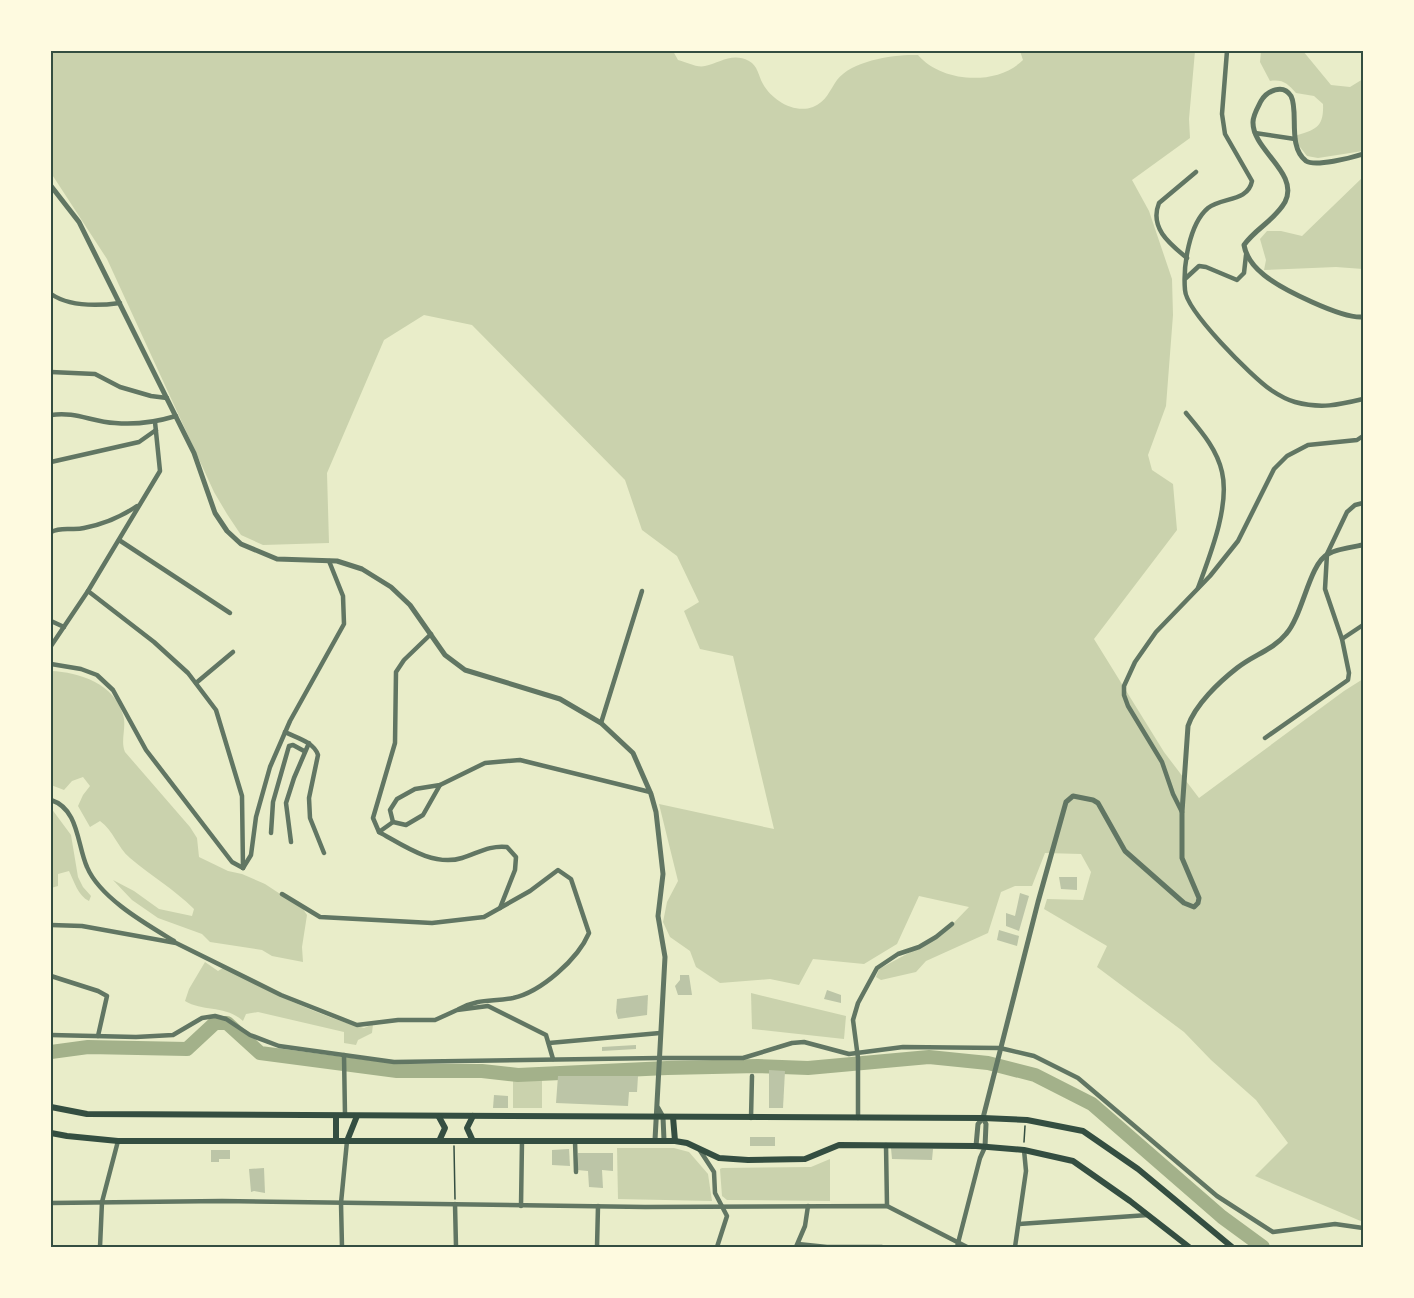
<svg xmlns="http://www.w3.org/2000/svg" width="1414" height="1298" font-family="Spectral,serif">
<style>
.green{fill:#cad2ad}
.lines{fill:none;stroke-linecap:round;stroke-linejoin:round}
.river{stroke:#a3b18a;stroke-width:14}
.building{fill:#bcc5a7}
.path{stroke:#344e41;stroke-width:1.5}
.minor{stroke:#617663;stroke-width:4.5}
.tertiary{stroke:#617663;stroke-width:5}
.secondary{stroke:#344e41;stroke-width:6}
.neatline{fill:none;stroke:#344e41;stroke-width:2}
</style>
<rect width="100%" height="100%" fill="#e9edc9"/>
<g class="green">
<path d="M51,51H673L678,60C686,62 697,68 705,66C720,63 732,52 749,61C758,66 758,75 763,84C772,100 794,114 813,107C826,102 830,90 837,80C852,60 896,54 918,55C942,83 997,86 1023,60L1020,51H1195L1189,119L1190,138L1132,180L1149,211L1172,279L1173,315L1166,406L1148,455L1152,470L1173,484L1177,530L1094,639L1164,752L1199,798L1344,691L1363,679V1222L1255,1176L1288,1143L1256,1100L1211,1060L1184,1032L1097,967L1107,946L1044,909L1047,899L1083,900L1091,872L1081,854L1045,853L1032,886H1015L1001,892L988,933L926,961L916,972L881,980L876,977L879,969L942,935L969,907L919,896L897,944L864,964L813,959L799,985L770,979L720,983L696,967L690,951L670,937L663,922L667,902L678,881L659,804L774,829L733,656L700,649L684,611L699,602L677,556L642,530L625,480L472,325L424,315L384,340L327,473L329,543L263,545L241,535L227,514L214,492L107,259L51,173Z"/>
<path d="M1261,51H1303L1331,85L1350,87L1363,79V151L1318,158L1307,156L1296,142L1295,136C1316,130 1324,127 1323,104L1314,96L1296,93C1288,84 1283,79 1270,81L1260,62Z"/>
<polygon points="1363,177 1363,269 1336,267 1264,270 1266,260 1260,239 1267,231 1281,231 1302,236"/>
<path d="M51,671C79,672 115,684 123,715C127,727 120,740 125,752L190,827L197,838L199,857L228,871L242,874L265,884L303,909L307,915L302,947L303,962L272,956L262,950L210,942L202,934L158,918L132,900L113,880L134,891L159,909L192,916L194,909C174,889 151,876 130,858C117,847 114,831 100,821L90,827L78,806L83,795L90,786L83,777L72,781L64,790L51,785Z"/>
<path d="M51,808L71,835L78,877L83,887L91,896L89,901C78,896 74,881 69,871L58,874V886L51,888Z"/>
<path d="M205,962L218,971L223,968C269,991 315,1015 364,1028L373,1024L372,1033L358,1040L356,1045L344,1043V1032L258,1012L246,1014L243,1021C226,1005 203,1012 185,1001L189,989Z"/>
<polygon points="751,993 846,1016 844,1039 752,1029"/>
<rect x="513" y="1079" width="29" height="29"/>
<polygon points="617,1148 674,1148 689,1152 708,1174 712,1201 618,1199"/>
<polygon points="830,1159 830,1201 727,1200 722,1196 720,1169 722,1168 811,1167"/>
</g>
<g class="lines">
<polyline class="river" points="51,1052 88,1047 187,1049 215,1023 227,1023 260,1053 397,1071 482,1071 518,1075 667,1068 758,1066 808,1068 929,1057 988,1063 1035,1075 1092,1104 1222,1217 1263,1247"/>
</g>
<g class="building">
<polygon points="1059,877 1077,877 1077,890 1061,889"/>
<polygon points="1020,893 1029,896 1019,931 1006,926 1006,913 1015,916"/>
<polygon points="999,930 1019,936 1017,946 997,940"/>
<polygon points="680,975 689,975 692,995 678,995 675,986 680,980"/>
<polygon points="827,990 841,995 841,1003 824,999"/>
<polygon points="648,995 647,1015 618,1019 616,1012 617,999"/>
<polygon points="636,1045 636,1049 602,1051 602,1047"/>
<polygon points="769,1070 785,1071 783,1108 769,1108"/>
<polygon points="558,1076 638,1076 637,1092 629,1092 628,1106 556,1103"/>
<polygon points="494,1095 508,1096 508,1108 493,1108"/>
<rect x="750" y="1137" width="25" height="9"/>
<polygon points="891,1148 933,1149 932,1160 892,1159"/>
<polygon points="569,1149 570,1166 552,1165 552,1150"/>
<polygon points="211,1150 230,1150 230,1159 219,1159 219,1162 211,1162"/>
<polygon points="578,1153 613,1153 613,1171 602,1170 603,1188 589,1187 588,1171 577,1170"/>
<polygon points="264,1168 265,1193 254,1191 251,1192 249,1169"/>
</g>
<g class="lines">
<g class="path">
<polyline points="1024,1142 1025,1126"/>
<polyline points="454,1146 455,1199"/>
</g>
<g class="minor">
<path d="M1227,51L1222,114L1225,134L1252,181C1248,202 1222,197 1208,208C1189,224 1183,266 1185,290C1186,311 1252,377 1271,390C1277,394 1288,400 1295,402C1321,409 1338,405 1363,399"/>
<polyline points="1255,133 1295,139"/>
<path d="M1187,258C1170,244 1149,228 1159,203L1196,172"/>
<polyline points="1186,278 1199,266 1206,267 1237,280 1244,273 1246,255"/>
<path d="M51,294C70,307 98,306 120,303"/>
<polyline points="51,372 95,374 120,387 151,396 167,398"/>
<path d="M1186,413C1201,431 1217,449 1222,472C1230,506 1210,555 1198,588"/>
<path d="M51,415C75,411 92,422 115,423C136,425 156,422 176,416"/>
<polyline points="51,462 139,442 156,430"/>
<path d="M51,532C62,526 73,531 84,528C104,524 121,517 137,506"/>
<polyline points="119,540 230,613"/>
<polyline points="88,591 154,642 188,673 216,710 242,796 243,868"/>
<polyline points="51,621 64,627"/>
<path d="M431,634L404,660L396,672L395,743L373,818L379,832C403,845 433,867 462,858C478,853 490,845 507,847L516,857L515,870L500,908"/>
<polyline points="1342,639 1363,625"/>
<polyline points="51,646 88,591 160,471 155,422"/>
<polyline points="51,664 81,669 97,675 113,690 146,750 232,862 243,868"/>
<polyline points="196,683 233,652"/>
<polyline points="601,723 642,591"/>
<path d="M285,732C297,738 314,742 318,755L309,798L310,818L324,853"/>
<polyline points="1265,738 1348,680 1349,673 1342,639 1325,589 1327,554 1347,512 1355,505 1363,503"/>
<path d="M51,800C79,809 77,845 87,867C100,898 146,924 174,941"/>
<polyline points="1182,812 1173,794 1162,762 1128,706 1124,695 1124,686 1135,662 1156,632 1210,576 1238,541 1274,469 1287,456 1308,445 1357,440 1363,436"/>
<polyline points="393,822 390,810 397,799 415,789 440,785 485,763 520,760 650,792"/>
<polyline points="379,832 393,822 406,825 423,815 440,785"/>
<polyline points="271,833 273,802 289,746 293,745 304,751"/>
<polyline points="291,842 286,803 294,778 309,743"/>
<polyline points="243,868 251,855 256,817 270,767 290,721 344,624 343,596 329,561"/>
<path d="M282,894L320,917L432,923L484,917L530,891L558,870L571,879L589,933C578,959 541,992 513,998C492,1002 479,998 459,1009"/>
<polyline points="51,925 82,926 176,943 281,995 357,1025 398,1020 435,1020 457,1010 488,1006 546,1035 553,1059"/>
<polyline points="51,976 98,991 107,996 98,1036"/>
<polyline points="51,1035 136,1037 173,1035 202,1018 215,1016 226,1019 250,1035 279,1046 394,1062 659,1058 743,1058 792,1043 804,1042 849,1054 903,1047 1000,1048 1034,1056 1078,1078 1217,1196 1273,1232 1335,1224 1363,1228"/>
<polyline points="549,1043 660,1033"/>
<polyline points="344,1055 345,1115"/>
<polyline points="751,1118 752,1076"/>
<polyline points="858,1118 858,1058 853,1020 858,1003 877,968 898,954 919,947 936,937 952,924"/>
<polyline points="575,1141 576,1172"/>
<polyline points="886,1145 887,1206"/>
<polyline points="699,1149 714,1172 715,1193 727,1216 717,1247"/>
<polyline points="51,1203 222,1201 645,1207 887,1206 967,1247"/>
<polyline points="455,1204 456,1247"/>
<polyline points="521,1206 522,1141"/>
<polyline points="1019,1224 1148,1215"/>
<polyline points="798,1244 827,1247 882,1247"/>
<polyline points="100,1247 102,1202 118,1141"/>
<polyline points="342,1247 341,1203 347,1141"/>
<polyline points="597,1247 598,1206"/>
<polyline points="796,1247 805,1226 808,1206"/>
<polyline points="957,1247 980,1158 985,1147"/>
<polyline points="1015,1247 1026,1171 1024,1150"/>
</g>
<g class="tertiary">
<path d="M1363,154C1351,158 1315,167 1306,161C1287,147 1299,111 1291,96C1283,83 1267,91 1261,101C1258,107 1253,115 1253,122C1252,150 1300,173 1285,202C1275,220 1255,229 1244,245C1246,257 1254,267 1264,275C1281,289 1342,319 1363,317"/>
<polyline points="51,186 79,222 194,453 215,513 227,531 241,544 277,559 337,561 362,569 391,587 410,605 445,655 465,670 560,699 601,723 633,753 651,794 656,812 663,874 658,916 665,957 655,1140"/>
<polyline points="658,1108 663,1117 664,1140"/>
<polyline points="983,1118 986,1124 985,1147"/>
<path d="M976,1146L978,1124L983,1118L1038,902L1066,802L1073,796L1093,800L1098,803L1125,851L1184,903L1194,907L1198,903L1199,898L1182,858V812L1188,726C1195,705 1219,682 1237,668C1253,655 1273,650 1286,634C1303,615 1309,564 1328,554C1337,549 1352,547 1363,545"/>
</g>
<g class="secondary">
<polyline points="51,1107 87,1114 983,1118 1027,1120 1083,1131 1138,1169 1232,1247"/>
<polyline points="336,1116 336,1141"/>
<polyline points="439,1117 445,1128 440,1139"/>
<polyline points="673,1117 675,1141"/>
<polyline points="51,1133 67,1136 118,1141 675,1141 687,1143 719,1158 748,1160 805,1159 839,1145 976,1146 1024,1150 1073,1161 1130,1201 1189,1247"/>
<polyline points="472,1139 467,1128 473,1116"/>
<polyline points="347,1141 357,1116"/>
</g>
</g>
<rect width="1414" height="1298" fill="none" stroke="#fefae0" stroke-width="105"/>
<rect x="52" y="52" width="1310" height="1194" class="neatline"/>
</svg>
